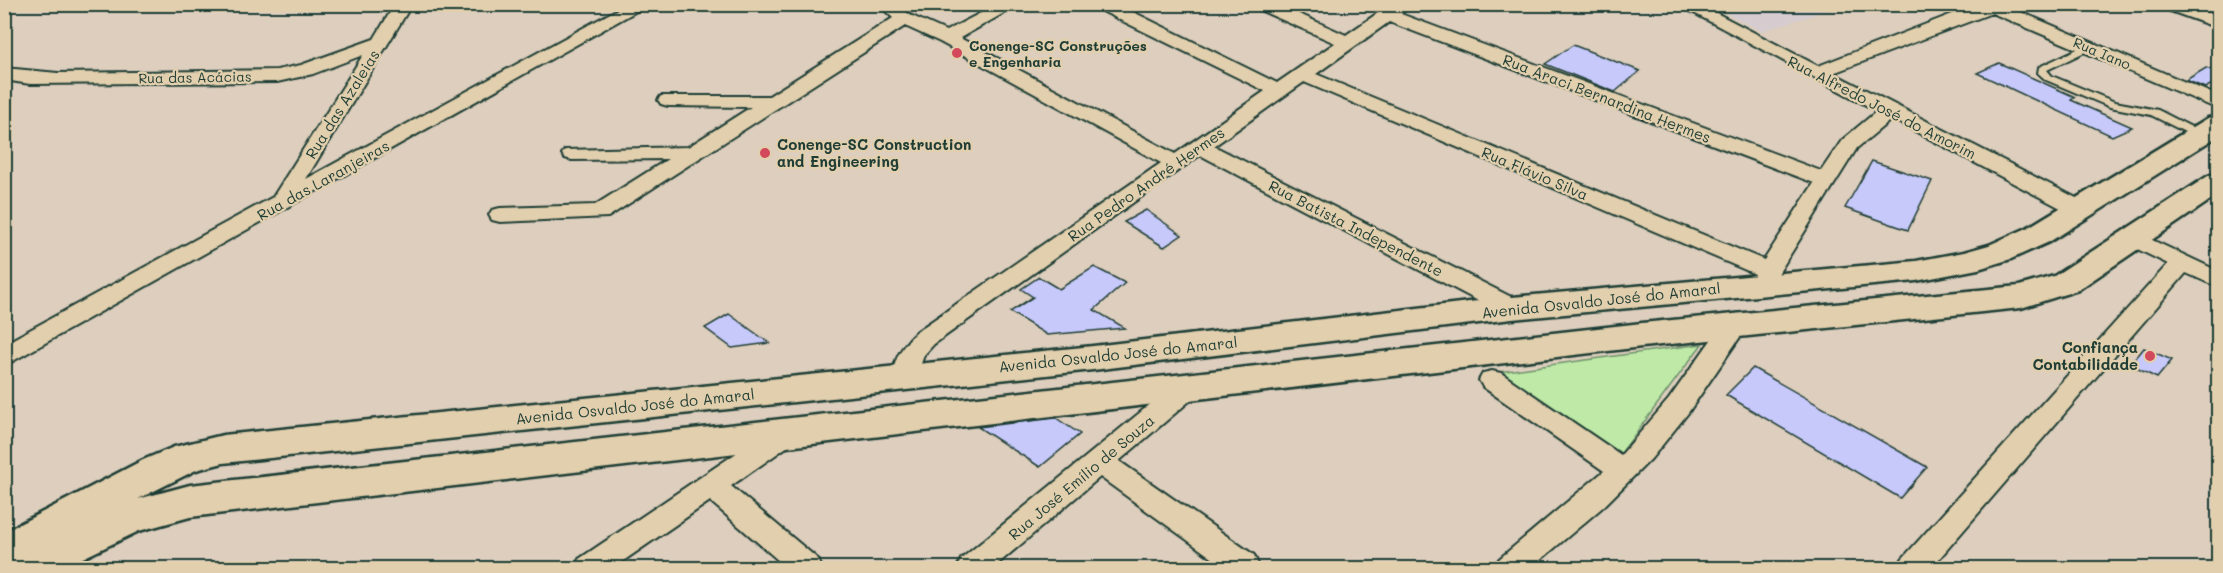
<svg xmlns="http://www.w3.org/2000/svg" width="2223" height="573" font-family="Mali,sans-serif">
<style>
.built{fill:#d6ccd0}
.green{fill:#bee9a6;stroke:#6e936d;stroke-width:1.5}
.building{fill:#c7c9fb;stroke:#1f3d34;stroke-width:1.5}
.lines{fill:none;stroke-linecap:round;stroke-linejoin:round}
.lane-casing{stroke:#1f3d34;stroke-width:4}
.street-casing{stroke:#1f3d34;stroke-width:4}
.secondary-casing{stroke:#1f3d34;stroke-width:5}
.lane{fill:#e2cfad;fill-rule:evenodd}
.street{fill:#e2cfad;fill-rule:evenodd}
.secondary{fill:#e2cfad;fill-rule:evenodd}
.poi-dot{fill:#d1495b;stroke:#e2cfad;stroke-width:2}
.labels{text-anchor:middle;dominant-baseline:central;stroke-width:4.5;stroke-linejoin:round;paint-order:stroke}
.far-poi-label{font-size:14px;font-weight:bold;fill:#1f3d34;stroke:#e2cfad;text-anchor:start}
.far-street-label{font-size:14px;fill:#1f3d34;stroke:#e2cfad}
.street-label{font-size:15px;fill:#1f3d34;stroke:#e2cfad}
.poi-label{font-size:15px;font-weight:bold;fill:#1f3d34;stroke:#e2cfad;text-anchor:start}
</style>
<rect width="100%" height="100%" fill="#ddcebd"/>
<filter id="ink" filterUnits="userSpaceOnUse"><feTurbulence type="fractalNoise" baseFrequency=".0167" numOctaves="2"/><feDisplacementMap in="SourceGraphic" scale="12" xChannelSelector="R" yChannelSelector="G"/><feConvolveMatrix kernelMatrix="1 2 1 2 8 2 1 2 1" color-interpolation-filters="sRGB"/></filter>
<g filter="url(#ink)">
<polygon class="built" points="1709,5 1844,5 1762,31"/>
<polygon class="green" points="1702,344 1619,456 1499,372"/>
<g class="building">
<polygon points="1573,45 1640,71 1615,92 1545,64"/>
<polygon points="1999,63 2075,97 2071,100 2132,127 2112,136 1977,73"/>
<polygon points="2206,68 2218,72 2218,81 2205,88 2186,80"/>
<polygon points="1872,161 1932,181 1908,230 1845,208"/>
<polygon points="1146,210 1182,235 1164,247 1124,222"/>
<polygon points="1094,267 1125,283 1094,310 1125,328 1047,335 1010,312 1033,297 1021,289 1039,277 1059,289"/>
<polygon points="729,314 769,343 732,348 705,328"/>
<polygon points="2144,348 2172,360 2157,378 2130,365"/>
<polygon points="1753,368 1927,467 1900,498 1726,395"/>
<polygon points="1056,418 1080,434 1040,467 978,427"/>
</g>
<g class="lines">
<defs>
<polygon id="lane" points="2088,44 2091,45 2091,49 2047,70 2052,76 2115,102 2158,110 2205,134 2205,138 2197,138 2151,115 2110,107 2046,80 2038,73 2039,67"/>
<g id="street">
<polygon points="395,4 412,4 306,179 627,4 649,4 13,361 4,364 4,344 273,197 363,55 313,74 277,82 30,84 4,80 4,68 58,73 277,70 301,65 374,39"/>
<path d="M878,4H897L910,15L946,31L998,4H1020L960,38L1175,154L1265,91L1096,8L1094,4H1117L1277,83L1335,43L1255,8L1253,4H1277L1346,35L1391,4H1411L1401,14L1821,171L1842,140L1877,111L1677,4H1699L1818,66L1978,4H2002L2218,96V109L1992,13L1833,73L2088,204L2091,209L2088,214L2080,216L2072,214L1892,119L1857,148L1768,290L1760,293L1752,290L1748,285L1755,274L1304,82L1214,146L1521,302L1524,308L1521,314L1512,316L1503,314L1200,155L934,344L924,355L915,382L906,385L897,382C887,366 904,344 916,332L1161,163L940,42L905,26L608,217L500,222L492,220L489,215L492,210L500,208L595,205L668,159L572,160L565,158L562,154L565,150L688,147L751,107L668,106L661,104L658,100L661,96H769L893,18ZM1389,22L1814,183L1764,260L1316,74Z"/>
<polygon points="2160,4 2185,4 2218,17 2218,28 2162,8"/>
<polygon points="2133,231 2218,271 2218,287 2186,273 1931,568 1898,568 1902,559 2168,264 2125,243 2122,238 2125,233"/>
<polygon points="1735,317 1744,319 1747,325 1744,331 1688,413 1651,459 1604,506 1531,568 1495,568 1499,559 1604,471 1483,387 1479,380 1483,373 1492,371 1501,373 1621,455 1669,399 1726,319"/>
<polygon points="1190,377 1199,379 1203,386 1199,393 1119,461 1254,555 1258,564 1256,568 1226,568 1100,477 993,568 957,568 961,559 1181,379"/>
<polygon points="788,422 798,425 802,432 798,439 731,486 818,559 822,568 787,568 710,501 613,568 575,568 579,559 778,425"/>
</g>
<polygon id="secondary" points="2218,116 2218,136 2049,242 2011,259 1978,269 1916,281 1512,319 1093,370 223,463 196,470 138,499 190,485 1642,323 2019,286 2054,276 2208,176 2218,173 2218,195 2078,290 2021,308 1642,347 190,517 139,531 62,568 4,568 4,532 143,460 174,447 223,435 1093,346 1512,297 1916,261 1964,252 1989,245 2027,228 2208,118"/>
</defs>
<use href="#lane" class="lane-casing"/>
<use href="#street" class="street-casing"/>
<use href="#secondary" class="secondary-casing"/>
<use href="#lane" class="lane"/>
<use href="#street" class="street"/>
<use href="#secondary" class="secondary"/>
</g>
</g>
<g class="poi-dot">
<circle cx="957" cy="53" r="6"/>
<circle cx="765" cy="153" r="6"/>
<circle cx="2150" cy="356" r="6"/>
</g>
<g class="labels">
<g class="far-poi-label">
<text x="969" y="45">Conenge-SC Construções<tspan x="969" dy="16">e Engenharia</tspan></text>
</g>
<g class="far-street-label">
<text transform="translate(2102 53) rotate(23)">Rua Iano</text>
<text transform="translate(195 77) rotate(-1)">Rua das Acácias</text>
</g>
<g class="street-label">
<text transform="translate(1607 98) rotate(21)">Rua Araci Bernardina Hermes</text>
<text transform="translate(342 104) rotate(-58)">Rua das Azaleias</text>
<text transform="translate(1882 107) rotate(27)">Rua Alfredo José do Amorim</text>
<text transform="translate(1535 173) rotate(23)">Rua Flávio Silva</text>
<text transform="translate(323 180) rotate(-29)">Rua das Laranjeiras</text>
<text transform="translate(1146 184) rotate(-35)">Rua Pedro André Hermes</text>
<text transform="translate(1356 228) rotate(27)">Rua Batista Independente</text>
<text transform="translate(1601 300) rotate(-6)">Avenida Osvaldo José do Amaral</text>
<text transform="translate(1118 354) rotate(-6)">Avenida Osvaldo José do Amaral</text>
<text transform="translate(635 406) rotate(-6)">Avenida Osvaldo José do Amaral</text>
<text transform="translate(1081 477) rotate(-40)">Rua José Emílio de Souza</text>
</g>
<g class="poi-label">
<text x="777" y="144">Conenge-SC Construction<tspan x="777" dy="17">and Engineering</tspan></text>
<text x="2138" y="347" text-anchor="end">Confiança<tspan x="2138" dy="17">Contabilidade</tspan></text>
</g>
</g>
<rect width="2223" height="573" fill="none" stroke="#e2cfad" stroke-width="24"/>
<rect x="12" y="12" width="2199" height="549" fill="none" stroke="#1f3d34" stroke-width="2" filter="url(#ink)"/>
</svg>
